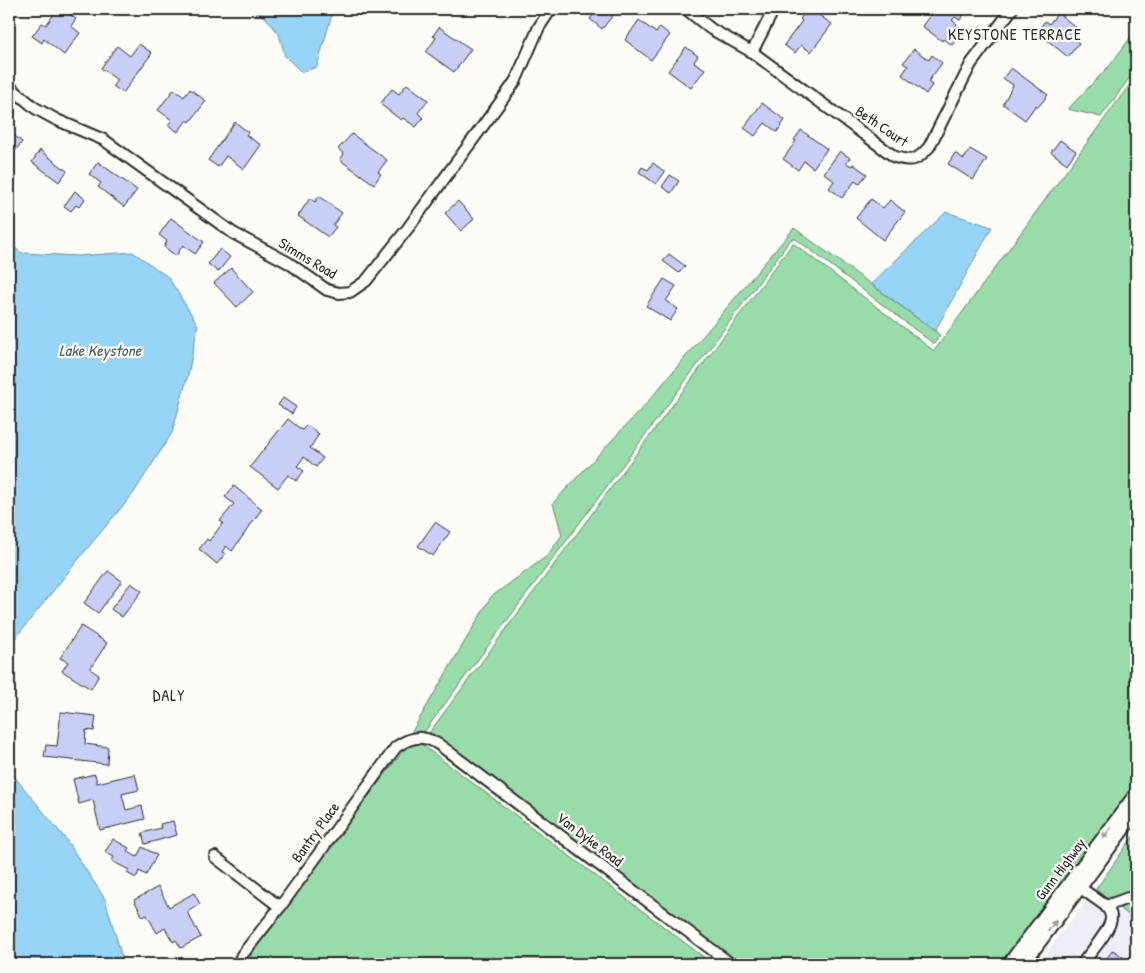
<svg xmlns="http://www.w3.org/2000/svg" width="1145" height="973" font-family="'Patrick Hand',sans-serif">
<style>
.built{fill:#edeef7}
.green{fill:#98dda9;stroke:#62846a}
.water{fill:#96d5f7;stroke:#6b91a5}
.building{fill:#c9cef6;stroke:#2b2b2b}
.lines{fill:none;stroke-linecap:round;stroke-linejoin:round}
.minor-casing{stroke:#2b2b2b;stroke-width:14}
.major-casing{stroke:#2b2b2b;stroke-width:16}
.minor{stroke:#fdfcf7;stroke-width:10}
.major{stroke:#fdfcf7;stroke-width:12}
.oneway{fill:#9e9e9b}
.labels{text-anchor:middle;dominant-baseline:central;stroke-width:4.5;stroke-linejoin:round;paint-order:stroke}
.street-label{font-size:15px;fill:#2b2b2b;stroke:#fdfcf7}
.neighbourhood-label{font-size:16px;letter-spacing:1px;fill:#2b2b2b;stroke:#fdfcf7}
.water-label{font-size:16px;font-style:italic;fill:#4b5e68;stroke:#fdfcf7}
</style>
<rect width="100%" height="100%" fill="#fdfcf7"/>
<filter id="ink" filterUnits="userSpaceOnUse"><feTurbulence type="fractalNoise" baseFrequency=".02" numOctaves="2"/><feDisplacementMap in="SourceGraphic" scale="10" xChannelSelector="R" yChannelSelector="G"/><feConvolveMatrix kernelMatrix="1 2 1 2 8 2 1 2 1" color-interpolation-filters="sRGB"/></filter>
<g filter="url(#ink)">
<polygon class="built" points="1096,889 1136,921 1136,964 1038,964"/>
<g class="green">
<polygon points="1136,30 1136,69 1101,117 1068,109 1111,64"/>
<polygon points="1136,76 1136,785 1001,964 730,964 635,900 423,741 793,243 934,351"/>
<polygon points="794,228 940,335 934,344 796,239 791,239 424,732 411,733 491,597 547,556 562,535 553,503 645,405"/>
<polygon points="413,738 713,964 250,964 252,951 287,902"/>
<polygon points="1136,832 1136,921 1096,889"/>
</g>
<g class="water">
<polygon points="250,9 337,9 332,14 317,67 301,72 285,56 279,34 266,18"/>
<polygon points="946,212 992,227 935,331 871,284"/>
<polygon points="9,244 22,253 78,256 133,252 168,277 198,325 188,375 172,433 133,494 90,545 13,641 9,655"/>
<polygon points="9,756 13,775 65,838 105,899 124,964 9,964"/>
</g>
<g class="building">
<polygon points="58,9 63,9 76,19 71,26 80,33 64,55 44,39 42,43 32,36 42,23 46,25"/>
<polygon points="587,9 618,9 602,29 590,19 594,14"/>
<polygon points="808,9 810,9 832,24 811,52 801,45 795,53 784,45 802,21 800,19"/>
<polygon points="935,9 939,13 942,9 960,9 965,13 960,20 955,17 952,20 957,24 953,30 960,35 952,45 943,39 942,41 922,26"/>
<polygon points="1058,13 1078,29 1072,37 1079,43 1068,57 1037,32 1045,21 1049,24"/>
<polygon points="639,20 656,33 660,27 670,35 651,60 625,40"/>
<polygon points="439,27 471,49 454,72 426,52 436,38 433,36"/>
<polygon points="139,44 152,53 123,93 113,86 117,80 101,68 117,46 130,56"/>
<polygon points="686,47 698,56 694,62 705,69 691,88 668,71"/>
<polygon points="914,49 929,60 932,55 942,63 928,82 932,85 926,94 902,75 908,66 903,63"/>
<polygon points="1011,68 1048,95 1038,107 1036,105 1025,120 1003,104 1013,85 1003,78"/>
<polygon points="407,84 428,100 418,113 423,118 416,127 403,118 401,120 380,104 392,89 399,94"/>
<polygon points="174,89 184,97 190,89 206,101 190,122 187,120 178,132 168,125 172,120 158,110"/>
<polygon points="762,103 785,120 777,132 765,123 755,136 744,128"/>
<polygon points="235,122 248,132 246,135 261,145 244,169 226,156 218,167 208,160"/>
<polygon points="801,130 827,149 813,168 804,161 798,170 783,159 796,141 794,140"/>
<polygon points="9,131 22,142 11,156 9,154"/>
<polygon points="352,134 387,160 378,172 381,174 374,184 340,160 344,154 338,149"/>
<polygon points="1060,140 1076,151 1067,164 1051,152"/>
<polygon points="970,149 987,159 973,180 948,164 955,153 964,159"/>
<polygon points="40,150 67,171 59,182 32,162"/>
<polygon points="840,151 850,158 846,163 852,166 853,164 867,174 859,184 855,181 842,198 829,188 834,181 824,173"/>
<polygon points="98,162 137,190 124,207 98,187 101,183 89,174"/>
<polygon points="653,163 665,172 656,184 639,172 642,167 648,170"/>
<polygon points="670,175 679,181 671,193 662,187"/>
<polygon points="75,191 85,199 79,207 76,205 71,211 64,206"/>
<polygon points="319,196 342,213 333,225 336,227 328,237 298,216 310,198 315,202"/>
<polygon points="871,199 883,208 890,200 905,212 883,240 856,218"/>
<polygon points="458,201 474,219 461,231 445,213"/>
<polygon points="171,218 204,242 195,254 183,245 176,256 164,247 167,241 159,235"/>
<polygon points="220,249 230,257 218,272 208,264"/>
<polygon points="669,254 685,266 679,273 663,261"/>
<polygon points="231,268 253,292 237,307 214,283"/>
<polygon points="664,279 676,286 666,301 678,309 670,321 646,306"/>
<polygon points="283,398 296,407 292,414 278,405"/>
<polygon points="288,419 302,430 307,425 319,434 310,448 323,458 316,467 304,457 297,466 304,471 296,481 288,475 278,488 250,467"/>
<polygon points="234,486 262,509 232,551 226,546 222,552 225,554 217,564 199,549 207,539 209,541 223,523 220,521 234,504 225,497"/>
<polygon points="435,522 450,532 433,556 418,546"/>
<polygon points="108,571 122,581 98,613 84,603"/>
<polygon points="131,583 142,591 122,617 111,609"/>
<polygon points="81,626 107,643 90,669 99,675 91,689 62,671 68,662 60,658"/>
<polygon points="61,712 96,716 94,731 86,730 85,744 108,747 107,764 44,757 46,745 57,746"/>
<polygon points="95,774 97,783 135,774 139,790 122,794 126,810 142,806 145,819 100,830 93,800 79,804 73,779"/>
<polygon points="173,821 177,835 145,844 142,833 161,828 160,824"/>
<polygon points="113,839 129,848 127,851 137,857 142,847 157,855 146,875 139,871 136,878 127,873 129,870 112,861 114,857 105,852"/>
<polygon points="158,887 169,907 194,893 200,904 187,912 201,937 181,948 176,940 173,942 165,928 157,933 147,915 143,917 134,900"/>
<polygon points="1113,950 1123,957 1118,964 1102,964"/>
</g>
<g class="lines">
<defs>
<g id="minor">
<path d="M686,9L711,29L752,52L895,157C912,162 917,161 929,147L971,64L1012,9"/>
<polyline points="752,52 774,9"/>
<polyline points="9,86 35,108 57,120 104,140 233,233 289,263 327,290 339,293 350,292 366,281 408,228 510,89 516,80 539,27 551,9"/>
<polyline points="215,857 280,907"/>
<path d="M1075,884L1106,906C1108,910 1111,912 1111,917C1112,929 1089,954 1082,964"/>
<polyline points="1106,906 1128,898"/>
<path d="M238,964L242,955L280,907L396,747C415,734 427,735 445,749L731,964"/>
</g>
<g id="major">
<polyline points="1009,964 1136,794"/>
<polyline points="1023,964 1136,812"/>
</g>
</defs>
<use href="#minor" class="minor-casing"/>
<use href="#major" class="major-casing"/>
<use href="#minor" class="minor"/>
<use href="#major" class="major"/>
</g>
<defs><path id="oneway-solid" d="M-6-.8H1V-3.2L6.5 0L1 3.2V.8H-6Z" transform="scale(1.25)"/></defs>
<g class="oneway">
<use href="#oneway-solid" transform="translate(1107 833) rotate(127)"/>
<use href="#oneway-solid" transform="translate(1052 926) rotate(-53)"/>
</g>
</g>
<g class="labels">
<g class="street-label">
<text transform="translate(882 126) rotate(34)">Beth Court</text>
<text transform="translate(308 258) rotate(31)">Simms Road</text>
<text transform="translate(315 832) rotate(-54)">Bantry Place</text>
<text transform="translate(590 839) rotate(37)">Van Dyke Road</text>
<text transform="translate(1060 869) rotate(-53)">Gunn Highway</text>
</g>
<g class="neighbourhood-label">
<text x="1015" y="34">KEYSTONE TERRACE</text>
<text x="169" y="695">DALY</text>
</g>
<g class="water-label">
<text x="100" y="350">Lake Keystone</text>
</g>
</g>
<rect width="1145" height="973" fill="none" stroke="#fdfcf7" stroke-width="30"/>
<rect x="15" y="15" width="1115" height="943" fill="none" stroke="#2b2b2b" stroke-width="2" filter="url(#ink)"/>
</svg>
